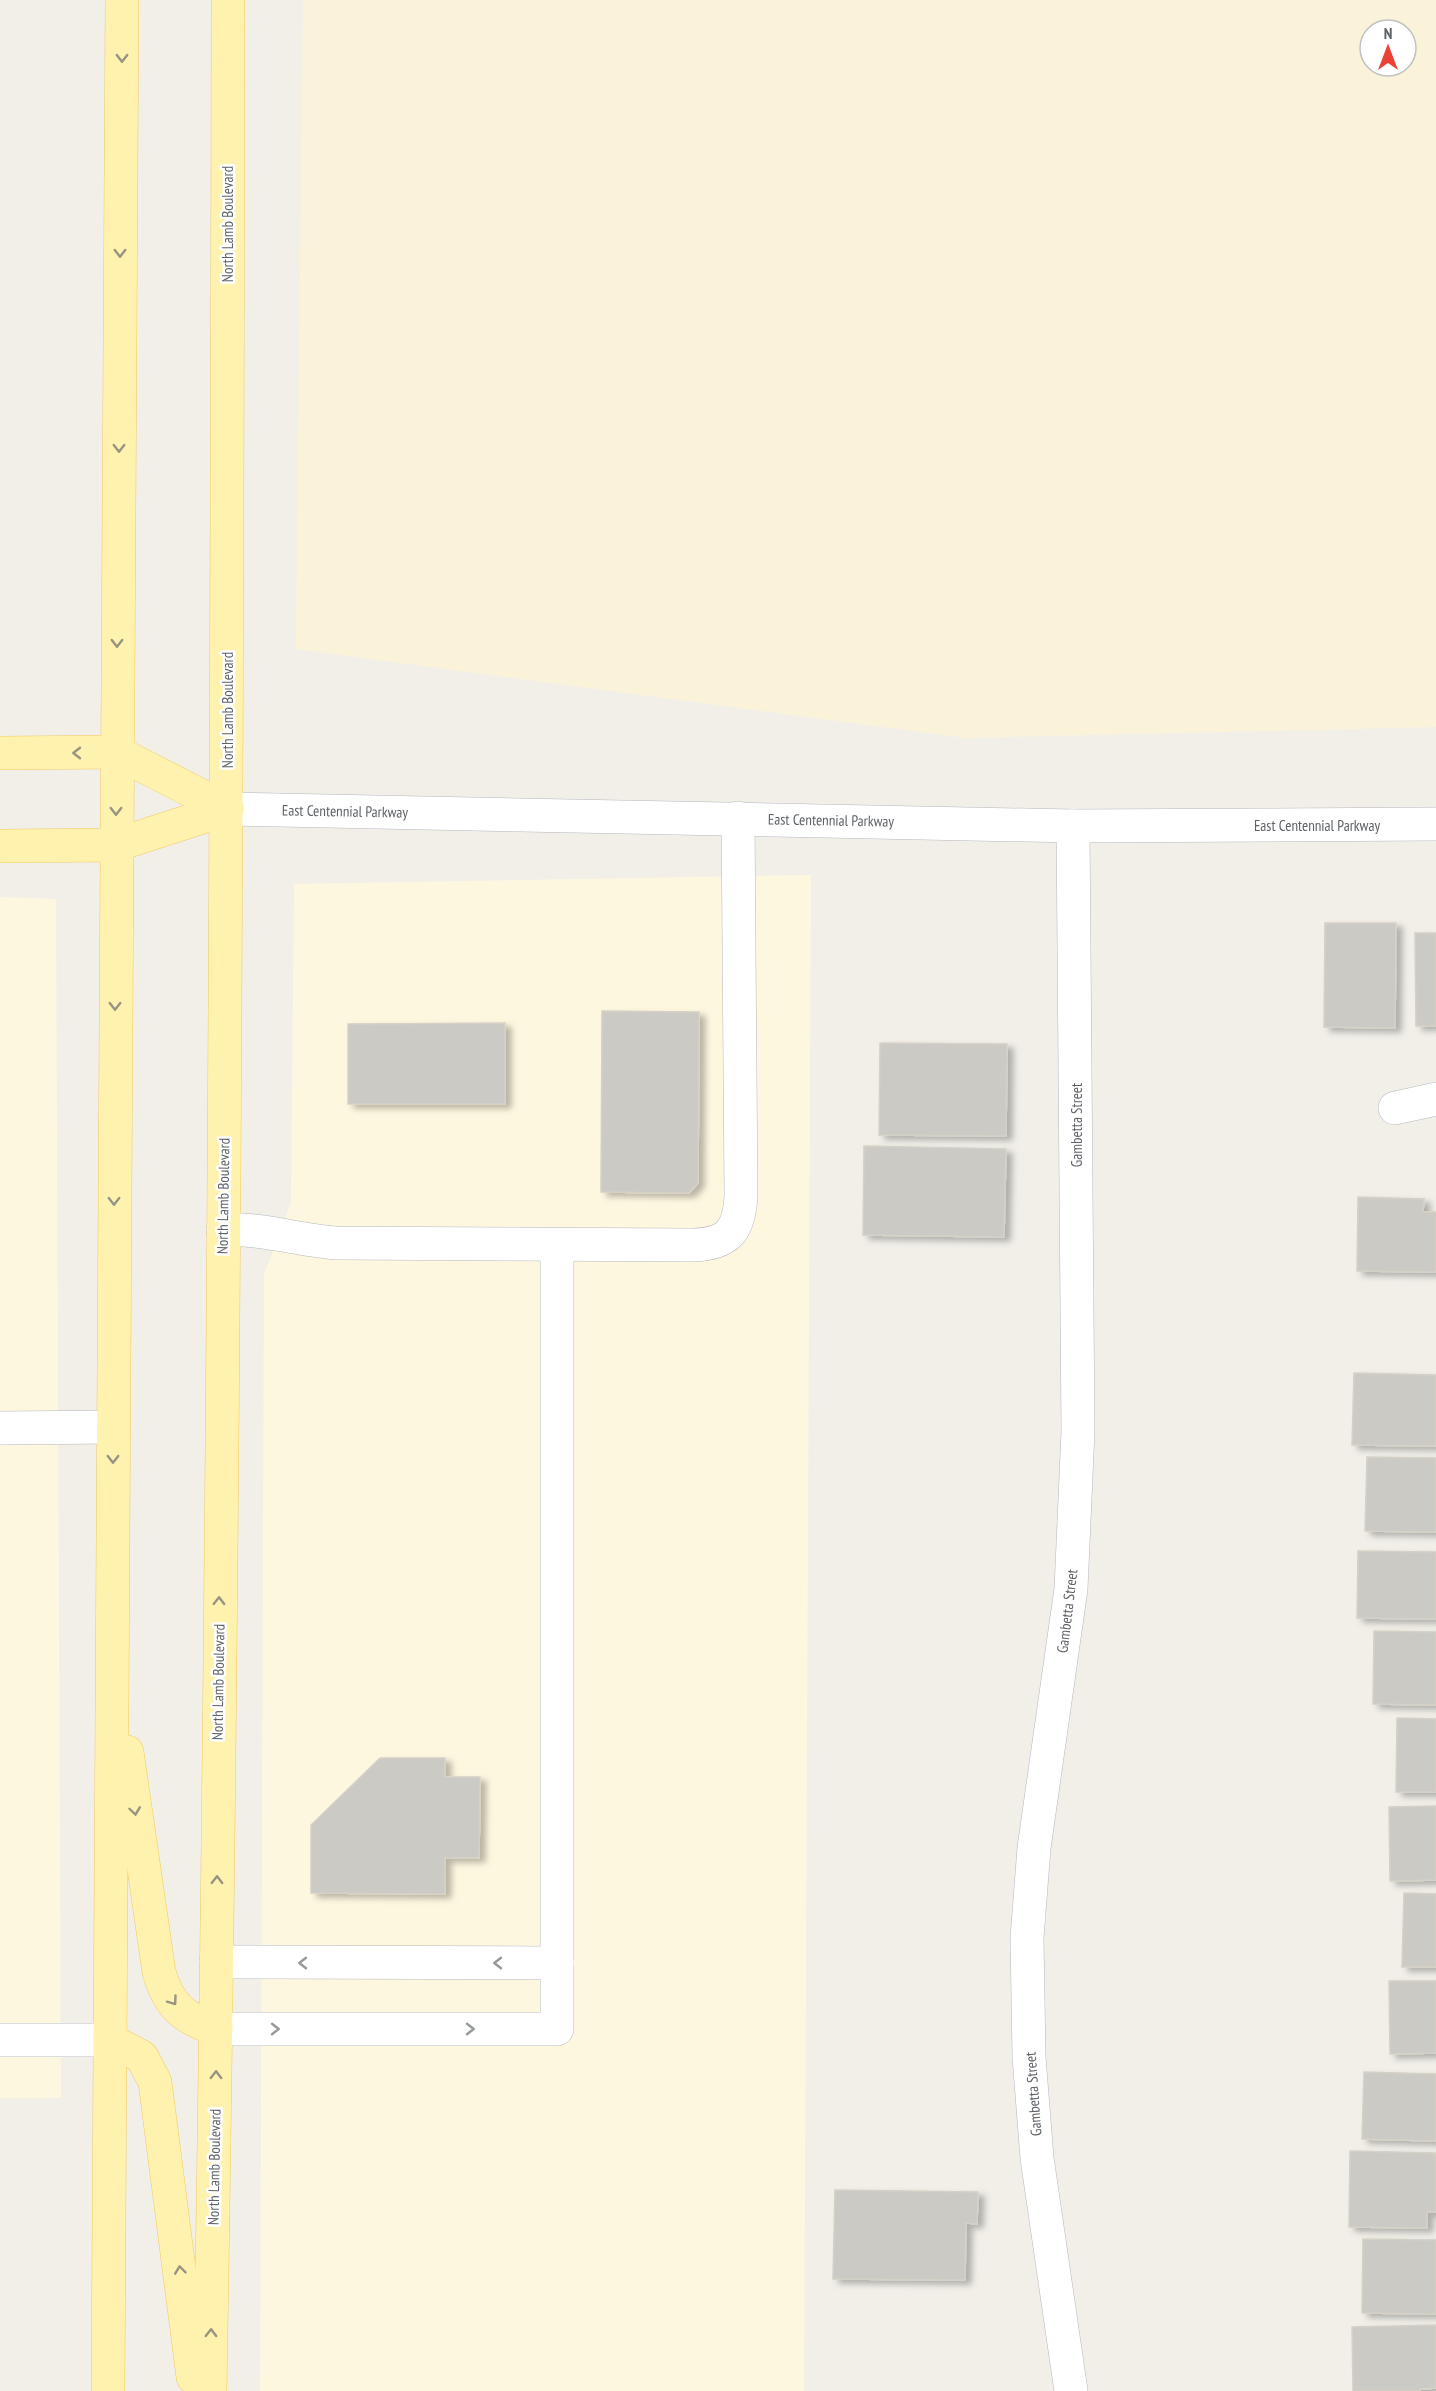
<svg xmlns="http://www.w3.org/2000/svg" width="1436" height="2391" font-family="'PT Sans Narrow',sans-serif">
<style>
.commercial{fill:#fef7e0}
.sand{fill:#fbf3d9;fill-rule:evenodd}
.building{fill:#cccac5;stroke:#d6d1c6;stroke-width:1.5;filter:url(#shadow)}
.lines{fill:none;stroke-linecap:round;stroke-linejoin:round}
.minor-casing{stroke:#b5b8bc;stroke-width:34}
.major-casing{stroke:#f2c960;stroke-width:34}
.minor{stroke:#fff;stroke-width:33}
.major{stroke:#fff2af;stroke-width:33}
.oneway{stroke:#979581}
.oneway2{stroke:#979a9d}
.labels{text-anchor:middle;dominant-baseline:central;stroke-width:5;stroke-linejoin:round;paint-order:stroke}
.street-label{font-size:15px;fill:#5f6368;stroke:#fff}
</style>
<defs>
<filter id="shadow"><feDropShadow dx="6" dy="4" stdDeviation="3" flood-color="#0004"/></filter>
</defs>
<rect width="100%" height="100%" fill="#f1efe8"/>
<g class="commercial">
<polygon points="811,875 804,2391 260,2391 264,1275 291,1202 294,884"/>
<polygon points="0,897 56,899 61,2098 0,2098"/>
</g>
<path class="sand" d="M303,0H1436V727L966,738L296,649ZM1370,30H1406V66H1370Z"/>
<g class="building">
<polygon points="1325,923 1396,923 1395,1028 1324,1027"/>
<polygon points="1415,933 1436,933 1436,1026 1416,1026"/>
<polygon points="602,1011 699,1012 698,1183 689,1193 601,1192"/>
<polygon points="505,1023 505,1104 348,1104 348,1024"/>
<polygon points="880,1043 1007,1044 1006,1136 879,1135"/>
<polygon points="864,1146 1006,1149 1004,1237 863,1235"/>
<polygon points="1358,1197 1424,1199 1423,1212 1436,1212 1436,1272 1357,1271"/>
<polygon points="1354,1373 1436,1375 1436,1446 1352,1445"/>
<polygon points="1367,1457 1436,1458 1436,1532 1365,1531"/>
<polygon points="1358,1551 1436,1552 1436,1619 1357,1618"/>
<polygon points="1374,1631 1436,1632 1436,1705 1373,1704"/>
<polygon points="1397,1718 1436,1719 1436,1792 1396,1792"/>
<polygon points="380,1758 445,1758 445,1777 480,1777 479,1858 445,1858 445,1894 311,1893 311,1825"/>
<polygon points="1436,1806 1436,1880 1390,1881 1389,1807"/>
<polygon points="1404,1893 1436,1894 1436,1967 1402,1967"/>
<polygon points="1389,1981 1436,1981 1436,2053 1390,2054"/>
<polygon points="1364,2072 1436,2074 1436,2141 1362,2139"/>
<polygon points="1350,2151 1436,2153 1436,2212 1427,2212 1427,2228 1349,2227"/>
<polygon points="835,2190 978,2192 977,2224 966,2223 965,2280 833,2279"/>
<polygon points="1363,2239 1436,2240 1436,2314 1362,2313"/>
<polygon points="1436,2325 1436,2388 1420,2389 1420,2391 1353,2391 1352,2327"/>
</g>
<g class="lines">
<defs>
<g id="minor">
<polyline points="227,809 1073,826 1436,824"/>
<polyline points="1395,1108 1436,1099"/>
<path d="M223,1230C263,1228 297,1240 336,1243L693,1245C728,1244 739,1231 741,1196L738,818"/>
<polyline points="0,1428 113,1427"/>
<polyline points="216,1962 557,1963"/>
<polyline points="216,2029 557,2029 557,1245"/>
<polyline points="0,2040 110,2040"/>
<polyline points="1071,2391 1037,2158 1029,2057 1027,1938 1034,1848 1071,1589 1078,1431 1073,826"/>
</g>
<g id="major">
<polyline points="0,753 116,752 227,809"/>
<polyline points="0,846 116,845 227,809"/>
<path d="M127,1752L159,1972C169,2006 183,2018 216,2029"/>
<polyline points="110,2040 142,2057 155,2082 193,2377"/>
<polyline points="108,2391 122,0"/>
<path d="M210,2391C224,1594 227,797 228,0"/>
</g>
</defs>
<use href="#minor" class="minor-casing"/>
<use href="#major" class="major-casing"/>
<use href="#minor" class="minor"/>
<use href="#major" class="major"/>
</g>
<defs><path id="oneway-chevron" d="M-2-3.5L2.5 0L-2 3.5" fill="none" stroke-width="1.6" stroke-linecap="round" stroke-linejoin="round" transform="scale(1.5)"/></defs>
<g class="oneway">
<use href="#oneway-chevron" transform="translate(122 58) rotate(90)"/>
<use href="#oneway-chevron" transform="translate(120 253) rotate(90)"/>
<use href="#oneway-chevron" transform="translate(119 448) rotate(90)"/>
<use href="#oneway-chevron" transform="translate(117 643) rotate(90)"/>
<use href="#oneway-chevron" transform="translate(77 753) rotate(180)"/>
<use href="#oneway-chevron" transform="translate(116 811) rotate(90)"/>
<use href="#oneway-chevron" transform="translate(115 1006) rotate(90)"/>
<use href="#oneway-chevron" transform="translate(114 1201) rotate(90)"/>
<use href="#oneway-chevron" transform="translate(113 1459) rotate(90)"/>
<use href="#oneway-chevron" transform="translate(219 1601) rotate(-89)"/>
<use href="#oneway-chevron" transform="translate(135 1811) rotate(82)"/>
<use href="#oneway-chevron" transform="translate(217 1880) rotate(-89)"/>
<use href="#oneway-chevron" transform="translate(173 2001) rotate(54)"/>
<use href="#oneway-chevron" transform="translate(216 2075) rotate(-89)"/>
<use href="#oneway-chevron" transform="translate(180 2270) rotate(-97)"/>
<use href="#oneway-chevron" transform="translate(211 2333) rotate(-89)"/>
</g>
<g class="oneway2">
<use href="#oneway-chevron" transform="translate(303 1963) rotate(-180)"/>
<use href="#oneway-chevron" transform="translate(498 1963) rotate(-180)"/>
<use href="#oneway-chevron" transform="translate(275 2029)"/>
<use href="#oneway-chevron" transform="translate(470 2029)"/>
</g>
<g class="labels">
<g class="street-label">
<text transform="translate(227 224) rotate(-90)">North Lamb Boulevard</text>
<text transform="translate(227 710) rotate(-90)">North Lamb Boulevard</text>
<text transform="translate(345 811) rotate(1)">East Centennial Parkway</text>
<text transform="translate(831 820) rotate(1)">East Centennial Parkway</text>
<text x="1317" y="825">East Centennial Parkway</text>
<text transform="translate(1076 1125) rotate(-90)">Gambetta Street</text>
<text transform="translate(223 1196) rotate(-89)">North Lamb Boulevard</text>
<text transform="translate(1067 1611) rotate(-83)">Gambetta Street</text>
<text transform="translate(218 1682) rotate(-89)">North Lamb Boulevard</text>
<text transform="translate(1033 2094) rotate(-94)">Gambetta Street</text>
<text transform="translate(214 2167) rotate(-89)">North Lamb Boulevard</text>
</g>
</g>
<g transform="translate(1388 48)"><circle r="28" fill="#ffffff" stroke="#bfc1c3" stroke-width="1.5"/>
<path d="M0-4.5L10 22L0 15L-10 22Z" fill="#ea4335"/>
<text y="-9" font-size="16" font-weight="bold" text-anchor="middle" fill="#5f6368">N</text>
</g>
</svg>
